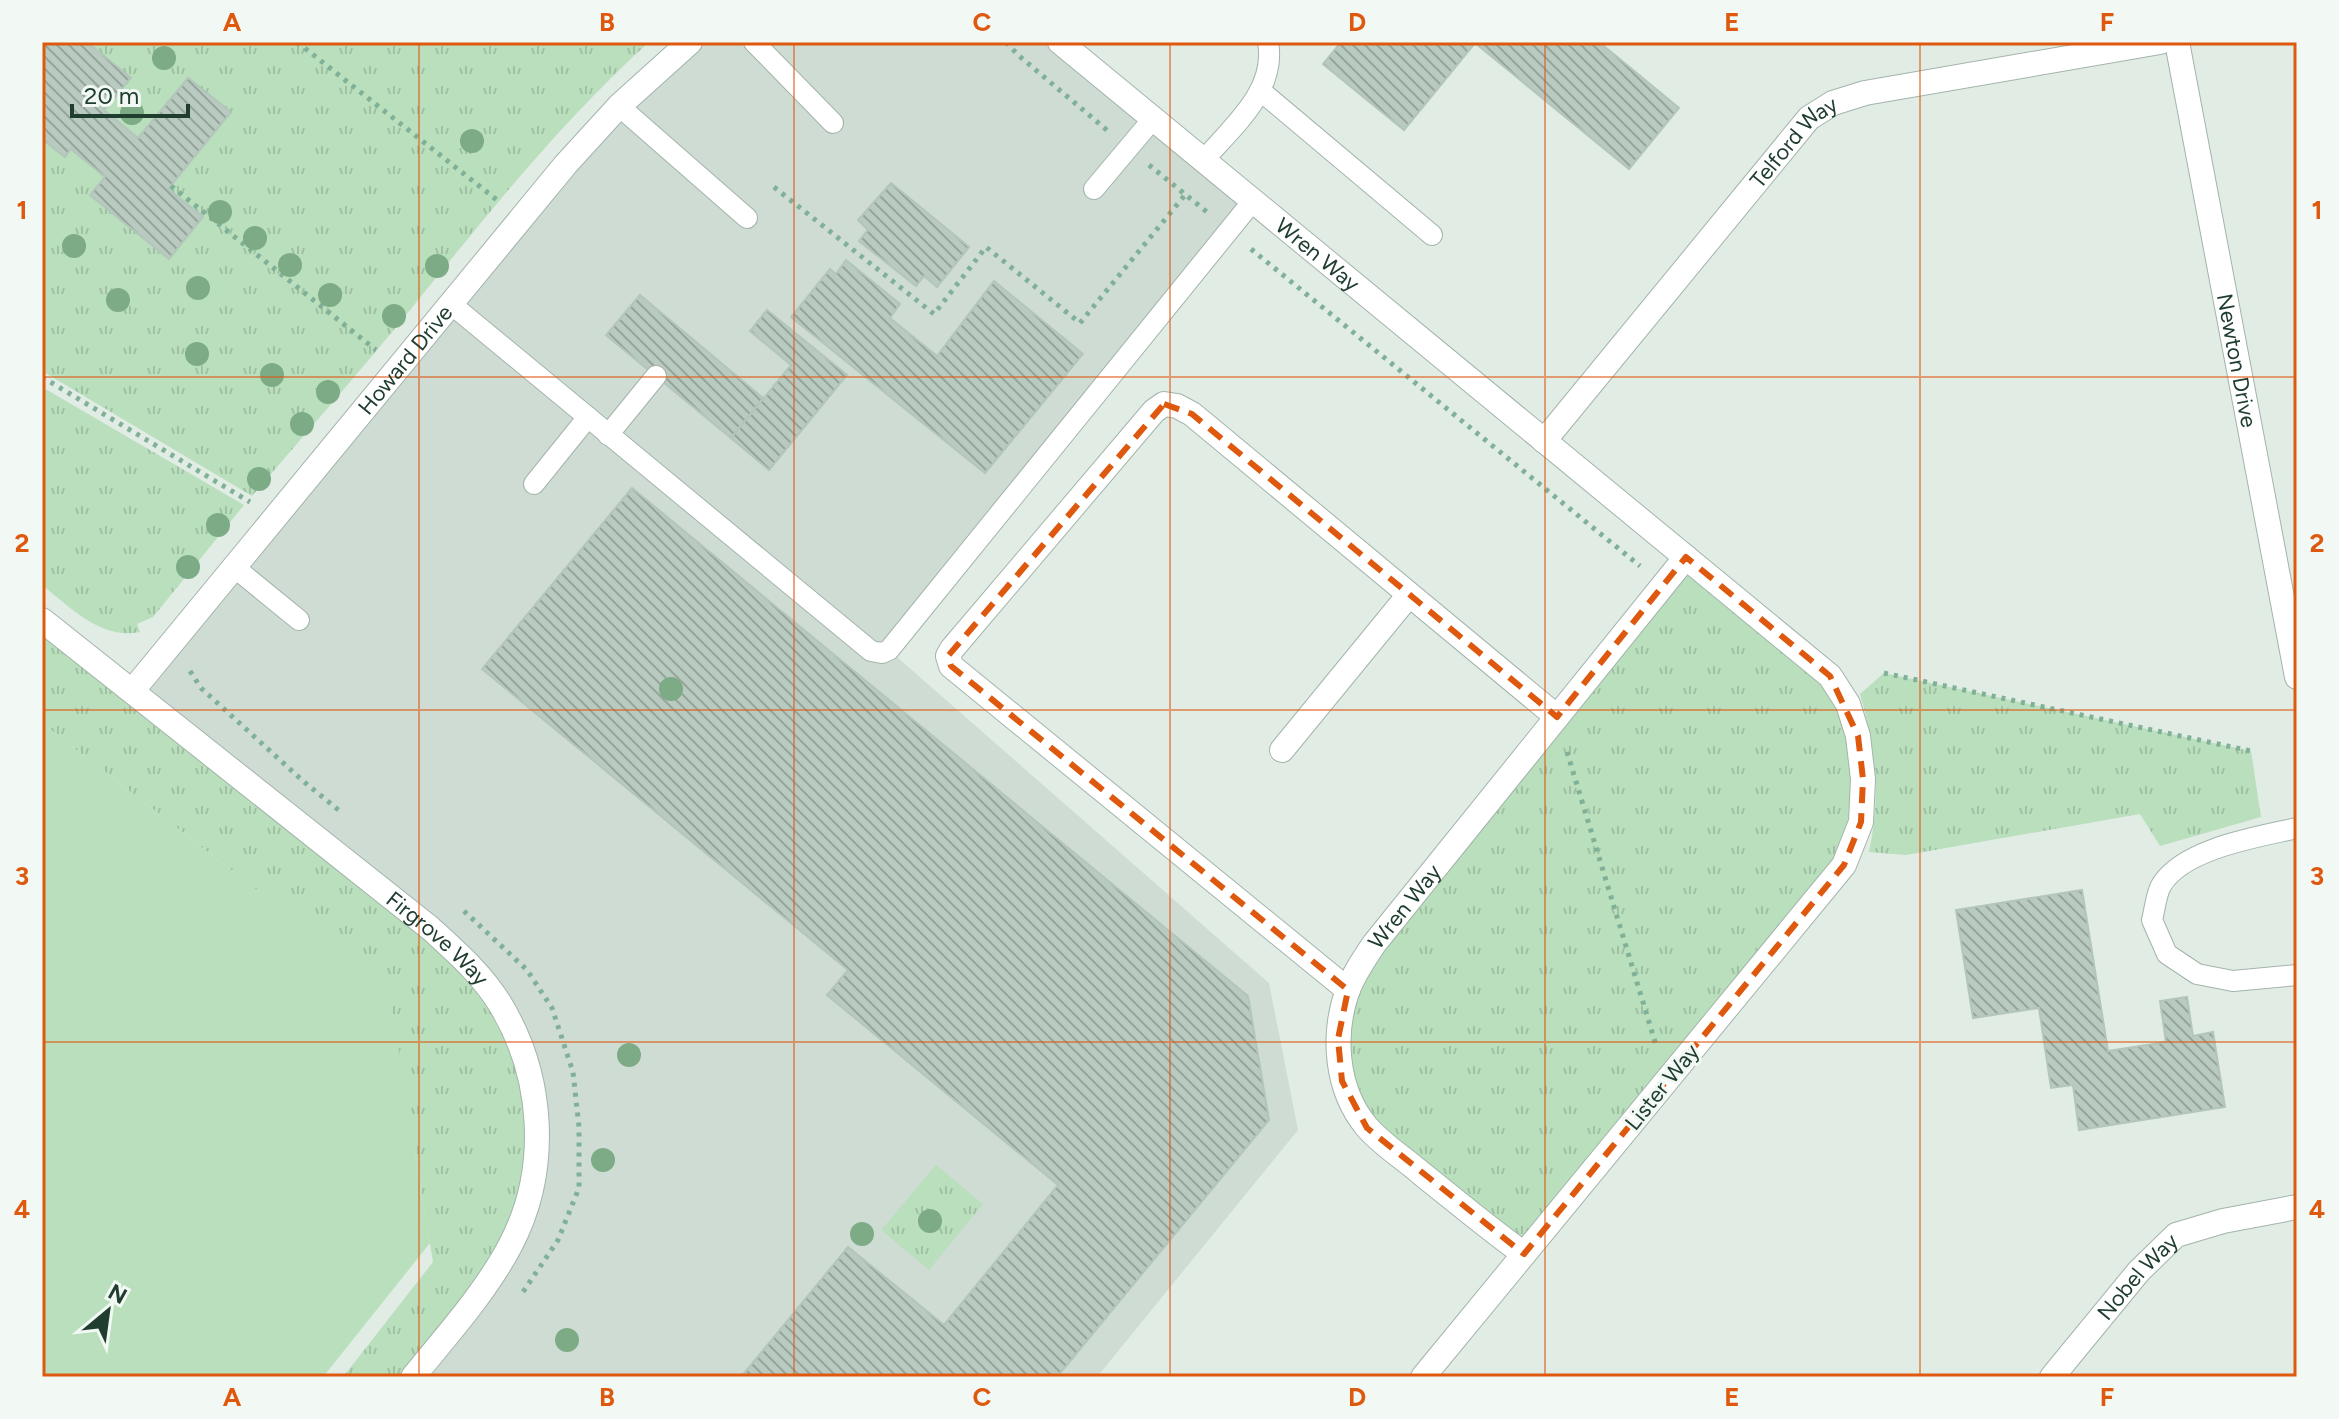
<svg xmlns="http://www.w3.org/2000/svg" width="2339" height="1419" font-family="Figtree,sans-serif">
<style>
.built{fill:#cfdcd4}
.grass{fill:url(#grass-tufts)}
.pitch{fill:#b9dfbc}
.building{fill:url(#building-back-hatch);stroke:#b3c6bb;stroke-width:2}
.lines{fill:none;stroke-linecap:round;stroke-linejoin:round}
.service-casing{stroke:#a3b4ab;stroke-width:22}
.minor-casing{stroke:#a3b4ab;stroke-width:26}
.tertiary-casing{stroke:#a3b4ab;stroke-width:26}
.path{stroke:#80b198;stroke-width:5;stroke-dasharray:4 6;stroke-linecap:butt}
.service{stroke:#fff;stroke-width:20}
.minor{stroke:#fff;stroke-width:24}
.tertiary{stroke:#fff;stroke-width:24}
.tree{fill:#7cab86}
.marked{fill:none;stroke:#de580e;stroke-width:6;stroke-dasharray:16 10;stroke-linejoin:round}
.grid{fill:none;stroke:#de580e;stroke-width:2;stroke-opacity:0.55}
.labels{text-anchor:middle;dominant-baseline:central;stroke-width:6;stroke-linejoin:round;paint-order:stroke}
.street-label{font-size:22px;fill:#203e30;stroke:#f2f9f4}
.neatline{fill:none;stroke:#de580e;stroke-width:3}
.grid-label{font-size:26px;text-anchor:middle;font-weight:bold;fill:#de580e}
</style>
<defs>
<pattern id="grass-tufts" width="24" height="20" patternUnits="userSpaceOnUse" patternTransform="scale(2)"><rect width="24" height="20" fill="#b9dfbc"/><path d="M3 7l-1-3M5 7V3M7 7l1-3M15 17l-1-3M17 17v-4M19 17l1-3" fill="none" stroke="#9fc0a2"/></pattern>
<pattern id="building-back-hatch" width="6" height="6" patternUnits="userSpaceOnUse" patternTransform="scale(2)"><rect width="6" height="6" fill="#b9cac0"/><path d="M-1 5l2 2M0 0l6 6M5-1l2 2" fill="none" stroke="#96a59c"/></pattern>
</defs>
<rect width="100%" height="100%" fill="#e1ece5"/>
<polygon class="built" points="690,42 1060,42 1252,202 889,650 1269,983 1298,1130 1097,1377 413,1377 494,1270 133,690 566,164"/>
<g class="grass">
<path d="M42,42H649C558,125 487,215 410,310C359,373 305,434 252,496L42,371Z"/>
<path d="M42,387L244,505L153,617L137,624L140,632C101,640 70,607 42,585Z"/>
<polygon points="1686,557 1830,676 1863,779 1844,865 1524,1254 1367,1128 1338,1039 1348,990"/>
<polygon points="42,620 462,957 532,1085 522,1219 413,1377 343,1377 433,1262 389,993 42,723"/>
<path d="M1884,673L2251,751L2261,817L2160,846L2140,814L1906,855L1869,852C1881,797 1876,748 1860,694Z"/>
<polygon points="936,1165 983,1204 929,1270 881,1230"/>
</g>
<polygon class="pitch" points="42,723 389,993 430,1243 323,1377 42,1377"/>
<g class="building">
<polygon points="42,42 87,42 131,78 104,110 138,138 188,78 231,112 168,189 203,217 169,259 90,195 105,177 71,149 65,157 42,139"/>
<polygon points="1341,42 1599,42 1679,108 1629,169 1475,43 1404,130 1323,64"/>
<polygon points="891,183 969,247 937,287 924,276 916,286 859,241 868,230 858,220"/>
<polygon points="846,260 900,304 890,318 937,356 994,281 1083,354 985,473 791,317 830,269 836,274"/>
<polygon points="640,295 763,398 731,438 606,335"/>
<polygon points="767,310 847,375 769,470 731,438 791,365 750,331"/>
<polygon points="632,488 1248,996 1269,1120 1057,1377 741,1377 848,1247 944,1325 1058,1185 827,995 848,970 482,669"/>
<polygon points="2082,890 2108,1051 2166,1042 2160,1001 2187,997 2193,1036 2213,1032 2225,1107 2079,1130 2073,1085 2051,1088 2039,1008 1973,1018 1956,910"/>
</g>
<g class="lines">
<defs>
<g id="service">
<polyline points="754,42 833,123"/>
<polyline points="1262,92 1432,235"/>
<polyline points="619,106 747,218"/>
<path d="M1203,161C1232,127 1277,91 1268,42"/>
<polyline points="1094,189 1152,120"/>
<polyline points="451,304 871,651 882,653 889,650 1252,202"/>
<polyline points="608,435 656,376"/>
<polyline points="534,484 588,417"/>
<polyline points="234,567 299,620"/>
<path d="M2297,828C2258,837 2185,848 2162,884C2156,893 2155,909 2152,920L2167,954L2197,974L2233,981L2297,975"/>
</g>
<g id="minor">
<path id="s1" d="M1060,42L1830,676L1848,704L1858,736L1863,779L1861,822L1844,865L1423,1377"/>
<path id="s2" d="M2177,42L2297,677"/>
<path id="s3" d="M1544,441L1809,118L1833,103L1865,93L2160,42"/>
<path id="s4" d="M133,690L566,164L619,106L690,42"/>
<polyline points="1282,750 1408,596"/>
<polyline points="1348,990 951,666 948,656 952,649 1154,411 1164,404 1177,406 1192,414 1557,717"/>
<path id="s5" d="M1524,1254C1489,1229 1456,1201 1422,1174C1405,1159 1381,1144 1366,1126C1336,1089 1332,1036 1347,992C1353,975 1364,959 1374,944L1686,557"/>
<path id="s6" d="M2052,1377L2139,1271L2176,1235L2223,1221L2297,1207"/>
</g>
<g id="tertiary">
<path id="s7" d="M42,620L430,928C455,951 482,974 500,1004C544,1076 550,1169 511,1244C486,1292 447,1335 413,1377"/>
</g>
</defs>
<use href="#service" class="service-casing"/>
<use href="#minor" class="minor-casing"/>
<use href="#tertiary" class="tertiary-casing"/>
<g class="path">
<polyline points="297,42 497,200"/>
<polyline points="1006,42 1018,55 1108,131"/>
<polyline points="1149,165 1207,212"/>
<polyline points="171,186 376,350"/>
<polyline points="774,187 934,314 986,247 1080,323 1185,195"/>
<polyline points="1251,249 1640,566"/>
<polyline points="42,377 250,502"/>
<polyline points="190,671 201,688 303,781 341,812"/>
<polyline points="1884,673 2251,751"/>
<polyline points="1567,752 1656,1045"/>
<polyline points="464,911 527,970 552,1008 573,1072 579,1127 579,1188 558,1240 523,1292"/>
</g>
<use href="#service" class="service"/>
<use href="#minor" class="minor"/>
<use href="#tertiary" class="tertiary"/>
</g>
<g class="tree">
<circle cx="164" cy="58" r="12"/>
<circle cx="132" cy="113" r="12"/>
<circle cx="472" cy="141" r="12"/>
<circle cx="220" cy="212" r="12"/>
<circle cx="255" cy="238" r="12"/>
<circle cx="74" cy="246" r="12"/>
<circle cx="290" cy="265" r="12"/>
<circle cx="437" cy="266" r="12"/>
<circle cx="198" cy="288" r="12"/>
<circle cx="330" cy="295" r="12"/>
<circle cx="118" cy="300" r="12"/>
<circle cx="394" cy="316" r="12"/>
<circle cx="197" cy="354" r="12"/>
<circle cx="272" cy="375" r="12"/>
<circle cx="328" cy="392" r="12"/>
<circle cx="302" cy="424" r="12"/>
<circle cx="259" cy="479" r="12"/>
<circle cx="218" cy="525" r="12"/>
<circle cx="188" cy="567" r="12"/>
<circle cx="671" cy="689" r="12"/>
<circle cx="629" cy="1055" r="12"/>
<circle cx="603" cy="1160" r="12"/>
<circle cx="930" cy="1221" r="12"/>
<circle cx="862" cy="1234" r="12"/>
<circle cx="567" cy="1340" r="12"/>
</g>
<path class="marked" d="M1164,404L1192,414L1557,717L1686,557L1830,676L1858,736L1863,779L1861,822L1844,865L1524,1254L1367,1128L1342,1081L1338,1039L1348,990L951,666L948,656Z"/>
<path class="grid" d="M419,42V1377M794,42V1377M1170,42V1377M1545,42V1377M1920,42V1377M42,377H2297M42,710H2297M42,1042H2297"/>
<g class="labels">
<g class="street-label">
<text stroke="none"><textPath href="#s3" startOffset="390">Telford Way</textPath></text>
<text stroke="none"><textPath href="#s1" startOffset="334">Wren Way</textPath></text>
<text stroke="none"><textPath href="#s2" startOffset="324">Newton Drive</textPath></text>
<text stroke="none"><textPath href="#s4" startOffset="428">Howard Drive</textPath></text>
<text stroke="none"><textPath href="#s5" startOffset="448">Wren Way</textPath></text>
<text stroke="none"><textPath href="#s7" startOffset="508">Firgrove Way</textPath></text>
<text transform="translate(1662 1087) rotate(-51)">Lister Way</text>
<text stroke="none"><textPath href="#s6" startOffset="132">Nobel Way</textPath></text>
</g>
</g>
<rect width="2339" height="1419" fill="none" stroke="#f2f9f4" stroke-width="88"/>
<g transform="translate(108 1311) rotate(29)" stroke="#f2f9f4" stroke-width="6" paint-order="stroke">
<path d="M0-6L14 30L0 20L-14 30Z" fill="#203e30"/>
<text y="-12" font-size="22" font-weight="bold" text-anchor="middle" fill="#203e30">N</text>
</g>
<path d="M72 104v12h116v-12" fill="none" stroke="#203e30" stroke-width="4"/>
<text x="84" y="104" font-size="24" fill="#203e30" stroke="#f2f9f4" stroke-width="6" paint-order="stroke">20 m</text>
<rect x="44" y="44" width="2251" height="1331" class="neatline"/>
<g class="grid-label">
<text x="232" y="31">A</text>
<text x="607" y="31">B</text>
<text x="982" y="31">C</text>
<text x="1357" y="31">D</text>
<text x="1732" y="31">E</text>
<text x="2107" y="31">F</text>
<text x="22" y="219">1</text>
<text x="2317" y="219">1</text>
<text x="22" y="552">2</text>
<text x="2317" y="552">2</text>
<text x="22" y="885">3</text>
<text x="2317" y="885">3</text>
<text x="22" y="1218">4</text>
<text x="2317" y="1218">4</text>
<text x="232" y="1406">A</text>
<text x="607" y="1406">B</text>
<text x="982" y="1406">C</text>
<text x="1357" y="1406">D</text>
<text x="1732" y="1406">E</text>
<text x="2107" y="1406">F</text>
</g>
</svg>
